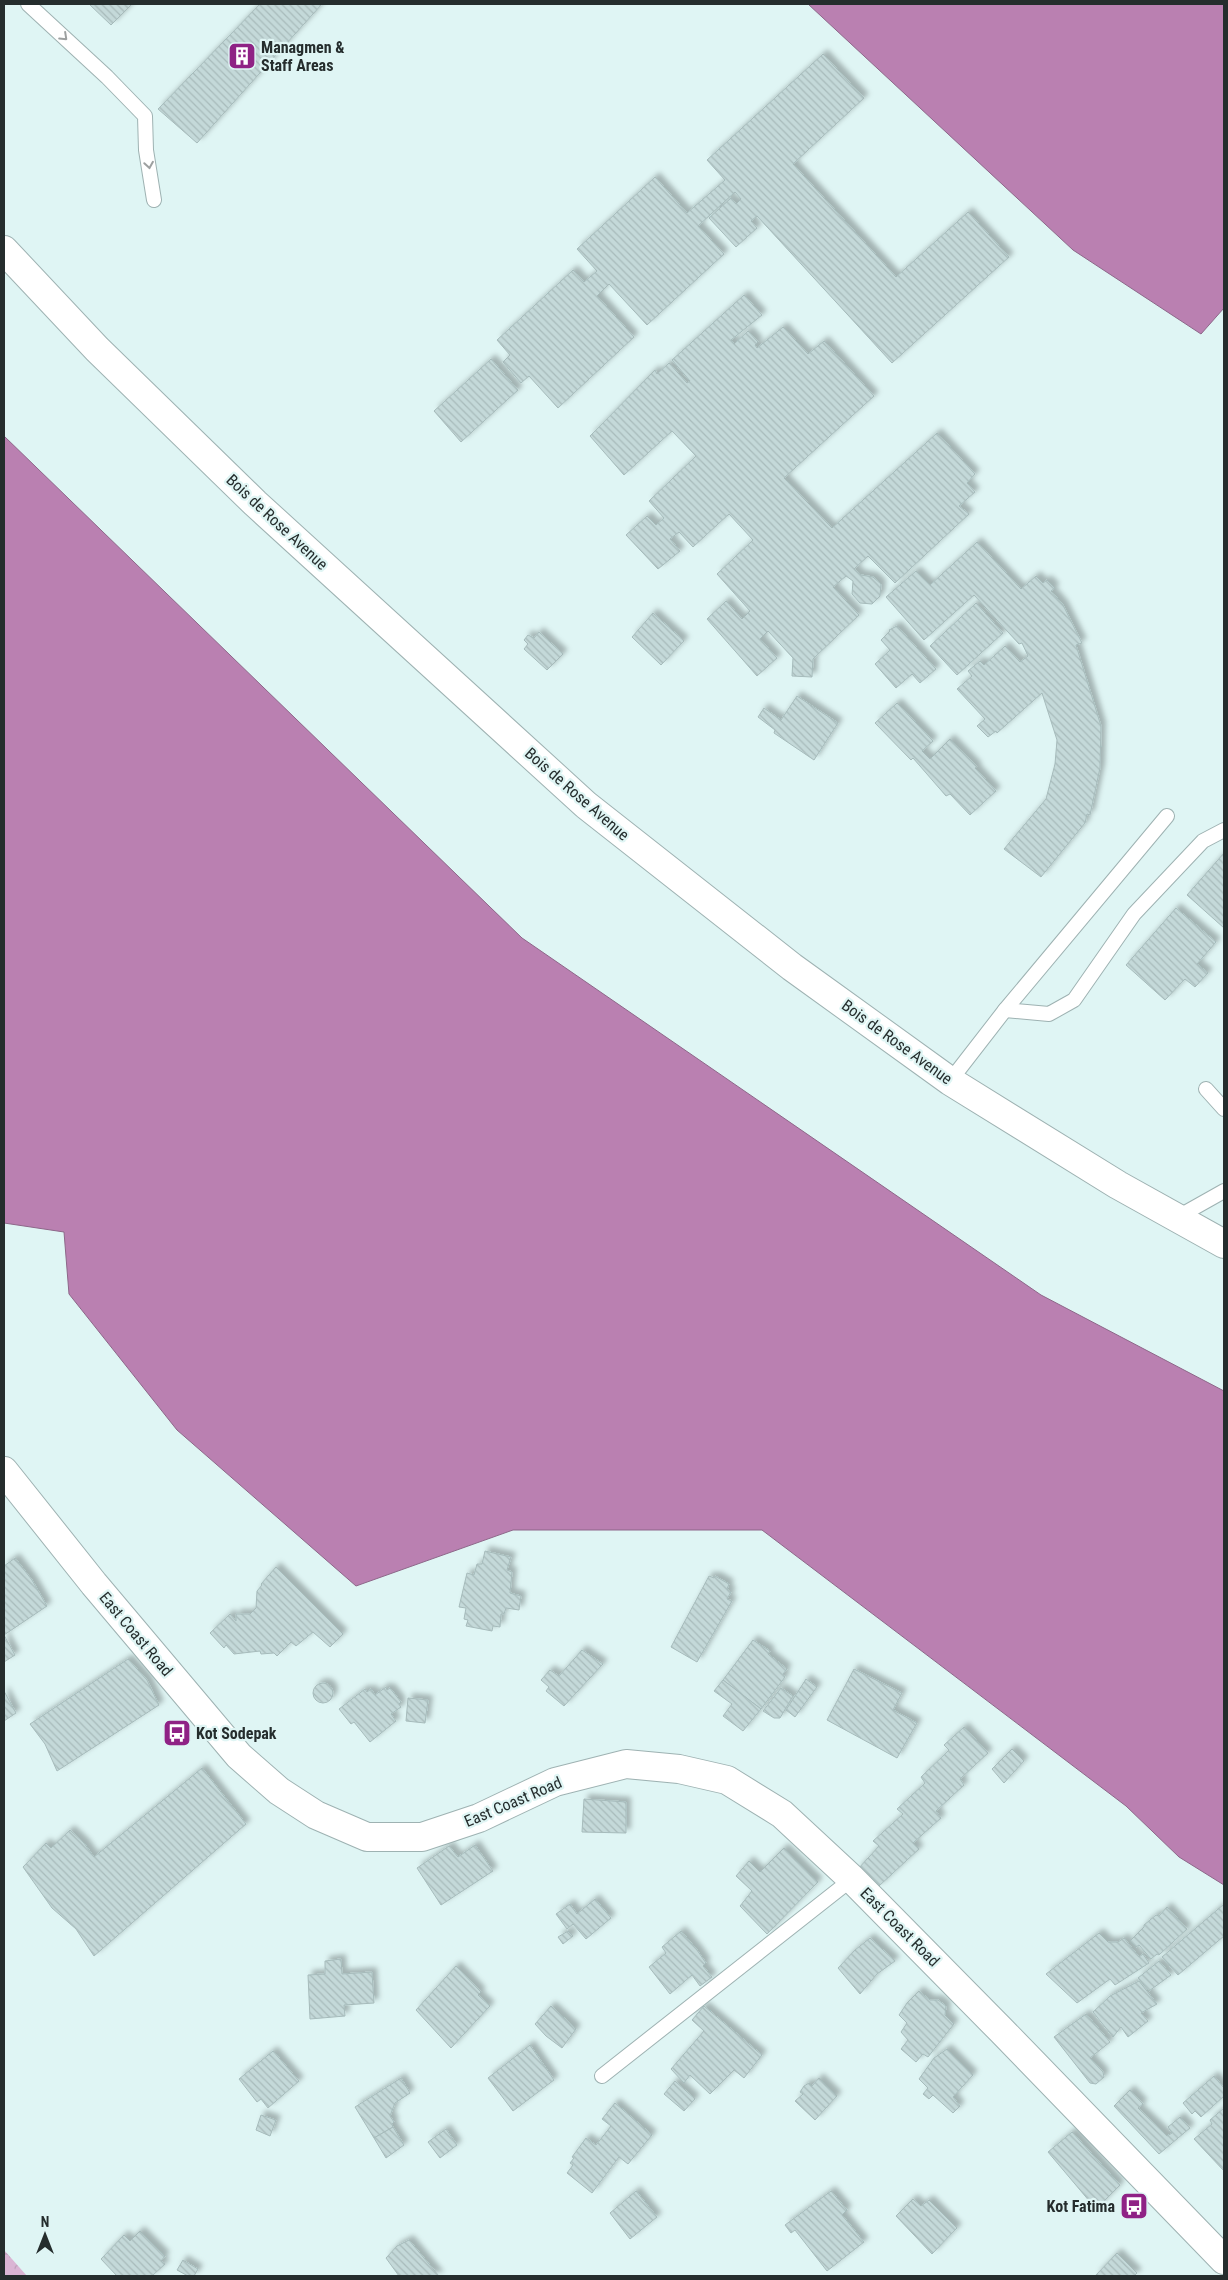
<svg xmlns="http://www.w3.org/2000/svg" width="1228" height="2280" font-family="'Roboto Condensed',sans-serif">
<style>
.forest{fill:url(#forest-crowns)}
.water{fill:#ba80b1;stroke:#8d6789}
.building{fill:url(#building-back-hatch);stroke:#a6bbbb;filter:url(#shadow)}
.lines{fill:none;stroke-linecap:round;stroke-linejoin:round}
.service-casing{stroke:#9eb2b2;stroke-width:16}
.secondary-casing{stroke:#9eb2b2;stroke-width:30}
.primary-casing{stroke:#9eb2b2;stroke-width:30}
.service{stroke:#fff;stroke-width:14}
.secondary{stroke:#fff;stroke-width:28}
.primary{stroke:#fff;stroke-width:28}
.oneway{stroke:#9da0a0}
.labels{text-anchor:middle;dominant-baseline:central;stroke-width:4.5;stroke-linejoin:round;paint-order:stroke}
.poi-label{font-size:16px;font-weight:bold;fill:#252d2d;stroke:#dff5f4;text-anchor:start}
.street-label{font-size:16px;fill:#252d2d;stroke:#dff5f4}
</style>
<defs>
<pattern id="forest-crowns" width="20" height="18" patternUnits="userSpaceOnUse" patternTransform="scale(1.25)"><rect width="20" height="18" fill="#dab5d4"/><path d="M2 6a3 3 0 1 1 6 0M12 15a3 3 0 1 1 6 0" fill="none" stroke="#bb9cb6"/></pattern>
<pattern id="building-back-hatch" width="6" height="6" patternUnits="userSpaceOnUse" patternTransform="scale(1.25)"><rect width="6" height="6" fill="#c4d9d9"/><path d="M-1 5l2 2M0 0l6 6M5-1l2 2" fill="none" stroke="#a8bbbb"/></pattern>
<filter id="shadow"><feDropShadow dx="4.5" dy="-4.5" stdDeviation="2.5" flood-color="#0004"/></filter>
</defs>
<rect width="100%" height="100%" fill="#dff5f4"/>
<polygon class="forest" points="4,2250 27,2276 4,2276"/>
<g class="water">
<polygon points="808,4 1224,4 1224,308 1201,334 1073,250"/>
<polygon points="4,436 522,938 1041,1295 1224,1391 1224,1885 1179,1857 1126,1806 762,1530 513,1530 356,1586 177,1430 69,1294 64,1232 4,1223"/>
</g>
<g class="building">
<polygon points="89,4 132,4 111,25"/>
<polygon points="260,4 322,4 197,143 158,109"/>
<polygon points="823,54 864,98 793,164 896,277 968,212 1009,257 892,363 757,216 751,221 757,228 736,247 709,218 731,198 736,204 741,199 735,192 698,226 724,254 647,325 609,284 597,296 634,337 558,408 529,376 521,383 503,362 510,355 497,340 573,270 584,282 597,271 577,249 655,177 687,213 725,180 707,160"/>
<polygon points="744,295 762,315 731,340 734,344 748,331 758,342 755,345 757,348 783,327 808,354 824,341 874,396 784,478 832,528 937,433 975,474 967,483 975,492 959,506 969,514 895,583 868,556 854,569 861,575 873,577 881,584 880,596 872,604 860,603 852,594 853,581 846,576 833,587 859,615 813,659 812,677 792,676 793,658 768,631 760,639 777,658 757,676 707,619 726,601 742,619 750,611 717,574 753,540 729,514 693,547 679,532 670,539 680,551 658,569 626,535 647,516 656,525 664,518 649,501 696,456 672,431 624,475 590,436 655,370 657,374 669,363 687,383 690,381 672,360"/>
<polygon points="491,359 518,390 461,442 434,411"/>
<polygon points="977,542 1021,589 1036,576 1043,583 1047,580 1055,588 1051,591 1063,605 1082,643 1076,645 1101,726 1100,768 1090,815 1087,814 1085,823 1041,877 1004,849 1046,799 1055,764 1057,740 1042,693 997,733 996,731 988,737 977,726 985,719 957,689 972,676 968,671 980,661 984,665 1005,646 1020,662 1028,656 1022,643 1019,644 974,595 924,640 886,597 916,571 930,585"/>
<polygon points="976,603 1003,633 957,675 930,646"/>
<polygon points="653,613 684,641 661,665 632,637"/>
<polygon points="897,626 936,669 920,683 912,674 896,688 875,664 890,650 881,640 890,631 889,630"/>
<polygon points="539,632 563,654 547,670 524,649 528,644 524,640 528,635 534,638"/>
<polygon points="797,696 838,723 814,760 774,733 775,730 758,717 764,708 781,720"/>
<polygon points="897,703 933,741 922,751 930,759 950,739 977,767 975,768 996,791 970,815 950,794 946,796 913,758 911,760 875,723"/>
<polygon points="1224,853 1224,928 1187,895"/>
<polygon points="1176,908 1216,942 1197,964 1208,973 1195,987 1185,979 1165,1000 1126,965"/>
<polygon points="485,1551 511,1557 507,1570 512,1572 510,1593 521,1596 519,1610 506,1608 504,1614 501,1614 500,1627 493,1626 492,1631 466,1626 468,1620 464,1619 466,1608 459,1607 467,1573 474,1575 477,1564 482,1564"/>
<polygon points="15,1558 32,1580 47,1606 4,1635 15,1655 4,1662 4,1566"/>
<polygon points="276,1567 343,1634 330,1647 313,1632 296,1646 291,1642 277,1656 274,1653 261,1654 260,1651 234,1654 226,1645 224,1648 210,1633 230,1614 236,1621 236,1614 250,1614 256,1608 257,1591 262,1585 261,1584"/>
<polygon points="709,1576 714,1578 715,1576 729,1584 727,1589 731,1592 727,1599 732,1601 697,1662 671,1647"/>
<polygon points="753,1640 770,1651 768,1654 787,1669 783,1674 785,1677 761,1709 723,1680"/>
<polygon points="582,1650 603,1664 564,1706 546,1691 549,1687 541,1680 550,1670 559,1676"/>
<polygon points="128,1659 147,1680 159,1705 57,1771 45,1744 30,1724"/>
<polygon points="854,1669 902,1693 893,1710 917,1723 897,1758 827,1720"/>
<polygon points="806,1679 817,1687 795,1717 786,1710"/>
<polygon points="723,1680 761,1709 743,1731 723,1716 732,1704 714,1691"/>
<circle cx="323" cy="1693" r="10"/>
<polygon points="386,1687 387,1690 390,1688 401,1702 399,1704 401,1707 391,1714 396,1721 370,1742 354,1722 351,1724 339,1709 365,1689 367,1692 371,1689 375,1695"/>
<polygon points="781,1688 793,1696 780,1718 774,1718 763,1711"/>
<polygon points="4,1691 16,1713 4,1721"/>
<polygon points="408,1698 428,1700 425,1723 406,1721"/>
<polygon points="964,1727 988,1753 960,1779 964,1785 936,1811 941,1818 913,1843 919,1849 879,1886 873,1886 857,1870 879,1846 873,1841 903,1814 897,1809 925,1783 921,1777 949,1750 944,1745"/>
<polygon points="1012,1749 1024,1761 1004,1783 992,1769"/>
<polygon points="202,1768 246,1824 94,1956 76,1929 52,1908 23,1867 46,1843 51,1848 70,1830 84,1843 94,1857"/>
<polygon points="584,1799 626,1802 626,1833 582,1832"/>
<polygon points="475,1845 493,1871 441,1905 417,1868 449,1846 458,1857"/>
<polygon points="784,1848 818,1882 767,1934 740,1906 752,1891 736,1876 749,1861 760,1872"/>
<polygon points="595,1899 611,1918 586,1939 573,1924 567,1929 556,1914 570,1904 577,1914"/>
<polygon points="1224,1904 1224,1936 1178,1975 1162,1957"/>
<polygon points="1167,1907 1187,1929 1159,1955 1157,1954 1151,1959 1139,1945 1136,1947 1130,1941 1144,1927 1144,1925 1156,1915 1159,1916"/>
<polygon points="568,1931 573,1936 563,1944 558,1937"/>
<polygon points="681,1931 697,1950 706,1963 703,1966 712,1977 700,1986 692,1975 670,1994 649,1967 666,1953 662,1947"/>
<polygon points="1099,1933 1108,1942 1118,1942 1124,1938 1139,1957 1143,1954 1149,1963 1115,1985 1110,1979 1077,2003 1046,1974"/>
<polygon points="870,1938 895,1961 877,1974 860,1994 838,1968 855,1950"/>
<polygon points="341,1959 342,1974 372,1972 374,2003 344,2005 345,2016 310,2019 308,1975 325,1974 325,1961"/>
<polygon points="1159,1961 1171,1975 1149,1991 1138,1978"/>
<polygon points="456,1966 481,1992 478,1995 490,2006 451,2048 416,2010"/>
<polygon points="1139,1981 1157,2004 1141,2013 1148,2021 1128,2037 1121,2027 1113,2037 1093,2012 1110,1996"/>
<polygon points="919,1991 930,2000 938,2000 946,2006 945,2015 954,2024 928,2057 923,2054 916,2062 901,2049 908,2040 901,2032 907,2023 899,2015 907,2003"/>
<polygon points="551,2006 576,2029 562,2048 546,2036 535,2024"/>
<polygon points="704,2006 762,2055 744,2078 734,2070 710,2094 690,2075 684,2083 671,2069 704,2031 692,2020"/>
<polygon points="1086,2014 1110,2042 1090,2058 1103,2072 1104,2077 1096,2084 1090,2083 1054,2037"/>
<polygon points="530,2045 554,2080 513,2111 488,2078"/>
<polygon points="947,2049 973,2075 953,2097 960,2106 953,2113 933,2095 929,2099 923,2094 928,2088 919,2079 934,2058"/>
<polygon points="273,2051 299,2081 268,2108 261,2099 257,2102 239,2079"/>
<polygon points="1214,2076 1224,2088 1224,2096 1201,2117 1195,2111 1192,2114 1183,2103"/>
<polygon points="401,2078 410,2093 395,2103 390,2116 394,2122 392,2124 393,2127 374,2138 355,2107"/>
<polygon points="819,2078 837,2096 815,2120 795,2101 803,2094 800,2092 804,2086 809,2083 812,2086"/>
<polygon points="675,2081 695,2099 684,2111 664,2094"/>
<polygon points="1130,2090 1143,2104 1138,2108 1167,2136 1172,2133 1168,2127 1180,2117 1190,2128 1159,2154 1114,2106"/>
<polygon points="615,2103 652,2135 628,2164 619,2157 592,2193 567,2173 573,2165 570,2163 574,2158 572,2157 586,2138 596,2145 611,2126 602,2119"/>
<polygon points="1224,2108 1224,2171 1194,2139 1212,2124 1210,2120"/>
<polygon points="261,2115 276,2120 270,2136 256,2130"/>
<polygon points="393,2127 404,2145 386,2158 374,2138"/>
<polygon points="446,2129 457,2145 440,2158 428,2142"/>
<polygon points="1072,2132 1120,2185 1096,2209 1048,2152"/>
<polygon points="636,2191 657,2217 630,2239 610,2213"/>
<polygon points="831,2191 847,2210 842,2215 864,2242 827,2271 795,2230 791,2233 785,2225"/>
<polygon points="913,2199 921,2206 929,2200 957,2228 932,2254 896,2216"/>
<polygon points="140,2231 165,2256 161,2261 165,2264 152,2276 117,2276 101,2259 124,2235 130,2241"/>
<polygon points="409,2240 439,2276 399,2276 386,2258 397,2246"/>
<polygon points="1117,2253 1137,2273 1134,2276 1095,2276"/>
<polygon points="183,2260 198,2269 194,2276 188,2276 177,2270"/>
</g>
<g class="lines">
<defs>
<g id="service">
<polyline points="28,4 107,77 145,116 146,150 154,200"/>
<polyline points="1005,1010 1049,1014 1074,1000 1134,914 1203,841 1224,830"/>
<polyline points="950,1081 1005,1010 1167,816"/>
<polyline points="1206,1089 1224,1109"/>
<polyline points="1176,1218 1224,1191"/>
<polyline points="602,2076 852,1879"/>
</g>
<polyline id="secondary" points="4,1471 94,1584 239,1756 279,1791 316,1815 367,1837 422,1837 479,1818 555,1782 626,1764 679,1769 727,1780 782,1814 852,1879 1002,2031 1224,2260"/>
<polyline id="primary" points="4,250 97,349 255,503 586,805 792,967 950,1081 1118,1185 1224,1244"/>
</defs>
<use href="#service" class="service-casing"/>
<use href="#secondary" class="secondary-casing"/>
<use href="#primary" class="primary-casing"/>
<use href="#service" class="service"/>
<use href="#secondary" class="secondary"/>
<use href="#primary" class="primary"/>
</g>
<defs><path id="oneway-chevron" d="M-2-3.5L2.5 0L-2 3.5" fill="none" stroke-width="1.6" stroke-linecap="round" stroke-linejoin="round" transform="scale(1.25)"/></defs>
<g class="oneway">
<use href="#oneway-chevron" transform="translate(64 37) rotate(43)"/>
<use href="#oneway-chevron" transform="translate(149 165) rotate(81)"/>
</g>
<defs>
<symbol id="building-square" viewBox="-11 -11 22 22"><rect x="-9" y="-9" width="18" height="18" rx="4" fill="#8f2285" stroke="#dff5f4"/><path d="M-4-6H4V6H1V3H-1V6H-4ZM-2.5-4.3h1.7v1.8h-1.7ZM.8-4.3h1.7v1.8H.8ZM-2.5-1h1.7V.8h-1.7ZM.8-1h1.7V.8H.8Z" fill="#fff"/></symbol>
<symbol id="bus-square" viewBox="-11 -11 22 22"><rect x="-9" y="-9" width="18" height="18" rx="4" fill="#8f2285" stroke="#dff5f4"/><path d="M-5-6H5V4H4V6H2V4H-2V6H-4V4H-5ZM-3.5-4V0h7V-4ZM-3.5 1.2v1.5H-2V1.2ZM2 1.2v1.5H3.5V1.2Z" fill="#fff"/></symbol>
</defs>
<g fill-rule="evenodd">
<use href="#building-square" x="226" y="40" width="32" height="32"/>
<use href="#bus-square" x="161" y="1717" width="32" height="32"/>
<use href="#bus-square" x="1118" y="2190" width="32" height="32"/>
</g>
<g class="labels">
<g class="poi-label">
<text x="261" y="47">Managmen &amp;<tspan x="261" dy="18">Staff Areas</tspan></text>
<text x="196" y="1733">Kot Sodepak</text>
<text x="1115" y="2206" text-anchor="end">Kot Fatima</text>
</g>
<g class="street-label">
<text transform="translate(277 522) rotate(43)">Bois de Rose Avenue</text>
<text transform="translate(577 794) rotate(41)">Bois de Rose Avenue</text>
<text transform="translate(897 1042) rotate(36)">Bois de Rose Avenue</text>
<text transform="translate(136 1634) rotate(50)">East Coast Road</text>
<text transform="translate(513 1802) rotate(-23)">East Coast Road</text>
<text transform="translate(900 1927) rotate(45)">East Coast Road</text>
</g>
</g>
<rect width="1228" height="2280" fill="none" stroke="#252d2d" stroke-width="10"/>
<g transform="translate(45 2235)" stroke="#dff5f4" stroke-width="4" paint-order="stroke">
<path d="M0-4L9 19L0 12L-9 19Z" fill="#252d2d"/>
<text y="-8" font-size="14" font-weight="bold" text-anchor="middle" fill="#252d2d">N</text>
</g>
</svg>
